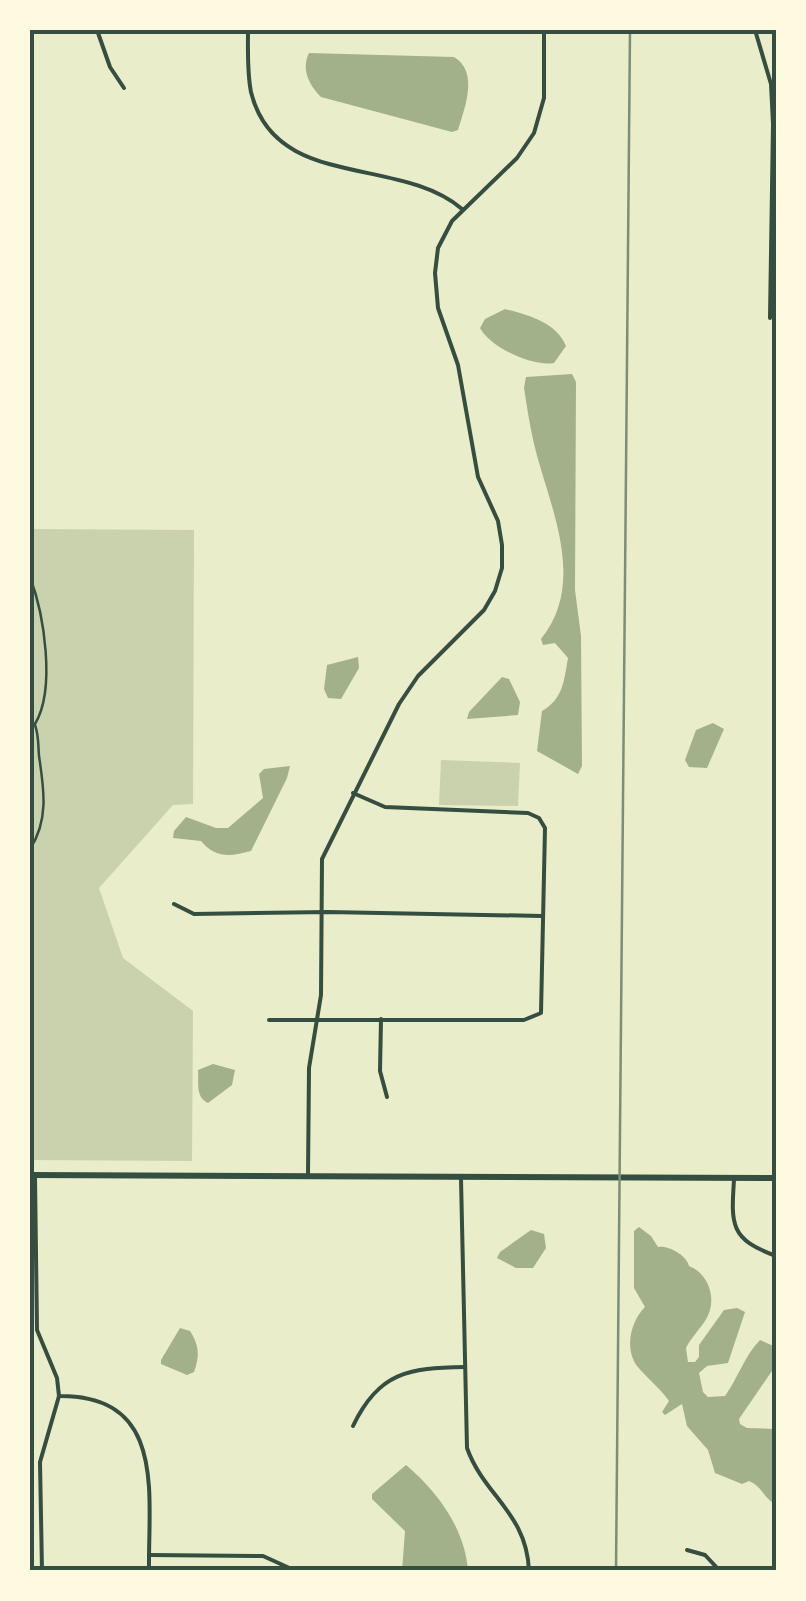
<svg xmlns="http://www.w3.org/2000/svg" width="806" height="1601" font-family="'Nunito Sans',sans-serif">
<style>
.green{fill:#cad2ad}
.water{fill:#a3b18a}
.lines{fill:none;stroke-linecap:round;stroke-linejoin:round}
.path{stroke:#344e41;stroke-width:2.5}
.minor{stroke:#344e41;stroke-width:4}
.secondary{stroke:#344e41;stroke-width:6}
.rail{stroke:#7c8e77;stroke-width:2.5}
.neatline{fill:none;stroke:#344e41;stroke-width:4}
</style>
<rect width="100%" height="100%" fill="#e9edc9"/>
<g class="green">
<polygon points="30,529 194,530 193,804 173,805 99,888 123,958 193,1011 192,1161 30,1160"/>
<polygon points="441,760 520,763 518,806 439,805"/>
</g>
<g class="water">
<path d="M309,53L454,57C479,72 465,107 458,130L452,132L321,97C309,85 301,69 309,53Z"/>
<path d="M505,309C528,315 556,322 566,346L554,363C532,367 490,347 480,328L485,319Z"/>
<path d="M572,374L576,382L575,590L581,636L582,766L578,774L537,751L542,711C563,699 564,681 568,658L555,643L543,645L541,639C583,587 556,521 540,466C532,440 528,414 524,388L526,377Z"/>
<polygon points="358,657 359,668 341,699 328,698 324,689 327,665"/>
<polygon points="502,677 509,679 520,702 518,715 467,719 469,712"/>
<polygon points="713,723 724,729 707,768 689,767 685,760 696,730"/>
<path d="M290,766L287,778L251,851C230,857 215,858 201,841L173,838L174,831L186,817L216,828H228L263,798L259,774L264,769Z"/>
<path d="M213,1064L235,1070L232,1085L208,1103C195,1097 199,1082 198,1070Z"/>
<path d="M639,1227L651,1236L658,1247C669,1245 687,1256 689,1266C710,1274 718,1302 705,1321C699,1330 691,1338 686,1348L688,1362H695L699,1357V1345L724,1310L737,1308L745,1312L728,1363L707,1366L699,1373L703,1392L708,1397L725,1396C738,1378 745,1355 760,1340L776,1347V1365L739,1419L740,1424L747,1428L776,1429V1504C764,1499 762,1486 749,1481L742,1484L715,1473L708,1450L687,1426L682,1404L665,1415L662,1412L669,1401C660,1388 647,1378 637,1366C624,1348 631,1321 645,1307L634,1288V1231Z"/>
<polygon points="531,1230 544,1234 546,1248 533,1268 516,1268 497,1258 500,1252"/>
<path d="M180,1328L190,1331C199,1345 200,1355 194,1372L187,1375L161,1364V1360Z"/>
<path d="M406,1465C438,1492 465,1529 468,1571H402L405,1531L372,1499V1494Z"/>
</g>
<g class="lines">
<g class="path">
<path d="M30,577C44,614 56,689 35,724H30"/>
<path d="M30,849C49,820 44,789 39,756C38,745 39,736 35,725"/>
</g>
<g class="minor">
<polyline points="97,30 110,67 124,88"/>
<path d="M248,30C248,50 247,72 251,92C275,191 399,155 462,209"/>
<polyline points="755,30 771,84 773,124 770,318"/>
<polyline points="174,904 194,914 328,912 542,916"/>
<polyline points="381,1019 380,1071 387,1097"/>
<polyline points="269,1020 524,1020 541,1013 545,828 539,818 528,813 385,807 353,793"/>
<polyline points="308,1175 309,1068 321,995 322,859 399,704 418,676 484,610 495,591 502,568 502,545 498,521 478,477 458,365 438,308 435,273 438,248 452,221 517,158 534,133 544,98 544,30"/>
<path d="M35,1177L37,1330L57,1378L59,1396C167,1395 148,1494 149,1571"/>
<path d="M461,1179L467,1448C484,1496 527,1513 529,1571"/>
<path d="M734,1180C731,1225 730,1239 776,1256"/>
<path d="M353,1426C379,1372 408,1368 465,1367"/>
<polyline points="687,1550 705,1555 720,1571"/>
<polyline points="149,1555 263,1556 296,1571"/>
<polyline points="42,1571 40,1462 59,1396"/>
</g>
<polyline class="secondary" points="30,1175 776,1178"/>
<polyline class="rail" points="616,1571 630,30"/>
</g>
<rect width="806" height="1601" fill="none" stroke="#fefae0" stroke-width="65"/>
<rect x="32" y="32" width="742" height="1536" class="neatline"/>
</svg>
